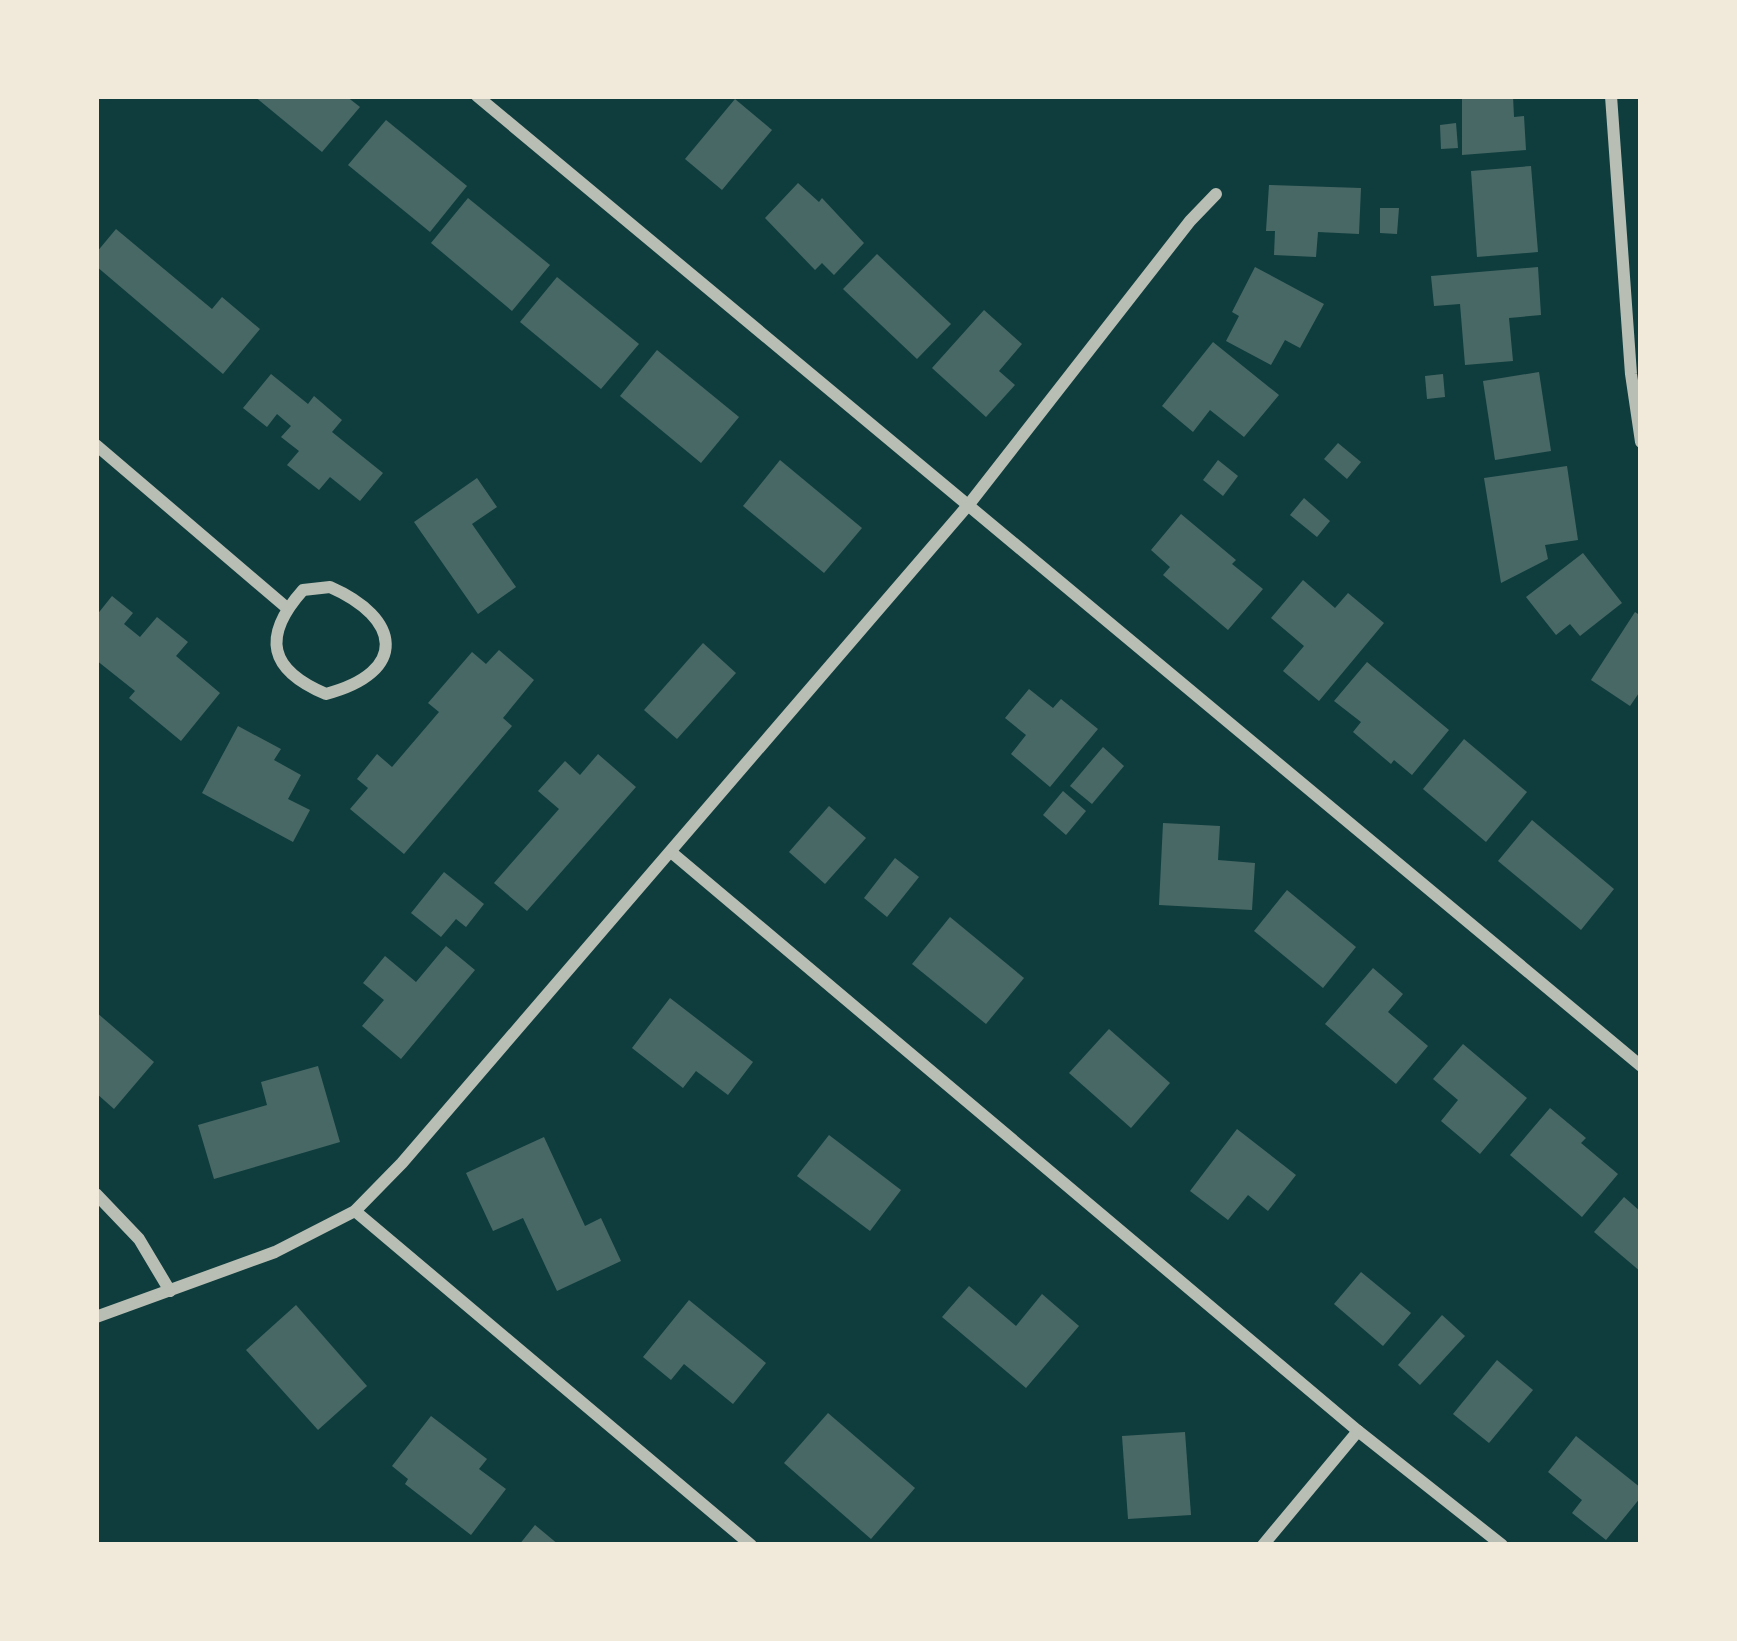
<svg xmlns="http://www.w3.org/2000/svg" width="1737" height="1641" font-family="'IBM Plex Sans',sans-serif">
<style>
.building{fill:#486865}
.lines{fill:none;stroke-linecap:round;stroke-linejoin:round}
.minor{stroke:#b8beb3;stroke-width:12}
</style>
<rect width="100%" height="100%" fill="#0f3d3e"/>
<g class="building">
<polygon points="254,96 346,96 360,107 322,152"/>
<polygon points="1462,96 1513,96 1514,117 1524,116 1526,150 1462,155"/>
<polygon points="735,99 772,130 722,190 685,159"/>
<polygon points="386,120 467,186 430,232 348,165"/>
<polygon points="1456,123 1458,148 1441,149 1440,125"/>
<polygon points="1531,166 1538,252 1477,257 1471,171"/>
<polygon points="798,183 819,202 822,198 864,243 834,275 822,263 815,270 765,218"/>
<polygon points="1269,185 1361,188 1359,234 1318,232 1316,257 1274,255 1275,231 1266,231"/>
<polygon points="468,198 550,265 512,311 431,243"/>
<polygon points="1380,208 1399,208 1397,234 1380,233"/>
<polygon points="116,229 212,309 222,297 260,329 223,374 96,266 96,253"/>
<polygon points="877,254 951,324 917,359 843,289"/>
<polygon points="1255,267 1324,304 1300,348 1285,340 1271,365 1226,341 1239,316 1232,312"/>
<polygon points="1538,267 1541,315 1509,318 1513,361 1465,365 1460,304 1434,306 1431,276"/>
<polygon points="557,277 639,344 601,389 520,322"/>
<polygon points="984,310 1022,344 999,371 1015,385 986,417 932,368"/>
<polygon points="1213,342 1279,395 1244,437 1210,410 1193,432 1162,406"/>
<polygon points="657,350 739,417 701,463 620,396"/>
<polygon points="1539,372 1551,451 1495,460 1483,381"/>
<polygon points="271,374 308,404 314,396 342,420 332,432 383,473 360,501 330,477 319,490 287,465 299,451 281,437 291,426 277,414 267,427 243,408"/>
<polygon points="1443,374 1445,397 1427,399 1425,376"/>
<polygon points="1338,443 1361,462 1347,479 1324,459"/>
<polygon points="780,460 862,528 824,573 743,506"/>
<polygon points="1218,460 1238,476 1223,496 1203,480"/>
<polygon points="1567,466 1578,540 1545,545 1548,559 1501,583 1484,478"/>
<polygon points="477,478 497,507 472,524 516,587 478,614 414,522"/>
<polygon points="1304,498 1330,521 1317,537 1290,515"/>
<polygon points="1181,514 1236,560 1232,564 1263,589 1228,630 1163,575 1170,567 1151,550"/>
<polygon points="1583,553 1622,603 1580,636 1570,624 1556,635 1526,597"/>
<polygon points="1303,580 1335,608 1348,593 1384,623 1319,701 1283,671 1304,646 1271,618"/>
<polygon points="112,596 133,613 124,624 140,637 157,617 188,642 176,656 220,693 181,741 129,698 135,691 96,660 96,616"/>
<polygon points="1635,612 1641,616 1641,690 1630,706 1591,680"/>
<polygon points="703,643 736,673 677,739 644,710"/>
<polygon points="499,650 534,680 503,718 512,726 404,854 350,809 368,788 357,779 377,754 392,767 439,712 428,703 472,652 486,664"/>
<polygon points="1367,662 1449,730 1412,775 1394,760 1391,764 1353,732 1361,722 1334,701"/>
<polygon points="1029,689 1053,708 1061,699 1098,729 1050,787 1011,754 1026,735 1005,718"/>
<polygon points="238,726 281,749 274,760 301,775 288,799 310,810 293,842 202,793"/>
<polygon points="1464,739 1527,792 1486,842 1423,789"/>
<polygon points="1103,747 1124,766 1092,804 1070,786"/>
<polygon points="598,754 636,787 527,911 494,883 559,809 538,791 565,761 580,775"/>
<polygon points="1063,791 1086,811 1066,835 1043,815"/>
<polygon points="829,806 866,838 825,884 789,852"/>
<polygon points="1532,820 1614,889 1581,930 1498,861"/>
<polygon points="1163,823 1220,826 1218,860 1255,863 1252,910 1159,905"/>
<polygon points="895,858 919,877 887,917 864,898"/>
<polygon points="444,872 484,904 466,927 456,919 441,937 411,913"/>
<polygon points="1287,890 1356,947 1323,988 1254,931"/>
<polygon points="950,917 1024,978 986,1024 912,964"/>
<polygon points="446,946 475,970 401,1059 362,1026 384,1000 363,983 385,956 416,982"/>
<polygon points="1373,968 1403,994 1388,1012 1428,1046 1396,1084 1325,1024"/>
<polygon points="670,998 753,1062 728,1095 696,1071 683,1088 632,1048"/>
<polygon points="96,1012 154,1062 114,1109 96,1093"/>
<polygon points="1109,1029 1170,1083 1131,1128 1069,1073"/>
<polygon points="1463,1044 1527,1098 1480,1154 1441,1121 1458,1100 1433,1079"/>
<polygon points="318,1066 340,1142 214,1179 198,1125 267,1105 261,1082"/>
<polygon points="1550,1108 1586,1138 1581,1143 1618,1174 1582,1217 1510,1155"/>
<polygon points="1237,1129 1296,1175 1268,1211 1248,1195 1228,1220 1190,1191"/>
<polygon points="829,1135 901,1190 870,1231 797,1176"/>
<polygon points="544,1137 585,1226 601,1218 621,1261 557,1291 523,1218 493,1231 466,1173"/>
<polygon points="1624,1197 1641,1212 1641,1272 1594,1232"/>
<polygon points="1361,1272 1411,1313 1383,1346 1334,1304"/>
<polygon points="969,1286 1016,1326 1042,1294 1079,1326 1026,1388 942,1317"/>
<polygon points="689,1300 766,1363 733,1404 684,1364 671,1380 643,1357"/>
<polygon points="296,1305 367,1386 318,1430 246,1350"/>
<polygon points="1442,1315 1465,1336 1420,1385 1398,1365"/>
<polygon points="1497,1360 1533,1390 1489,1443 1453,1414"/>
<polygon points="828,1413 915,1488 871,1539 784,1463"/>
<polygon points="431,1416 487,1459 479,1469 506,1489 471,1535 405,1484 408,1479 392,1466"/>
<polygon points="1185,1432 1191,1515 1128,1519 1122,1436"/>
<polygon points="1576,1436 1641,1488 1641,1497 1606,1540 1572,1513 1582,1500 1548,1472"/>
<polygon points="535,1525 559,1545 519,1545"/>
</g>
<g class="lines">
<g class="minor">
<polyline points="477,96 1641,1066"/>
<polyline points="1611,96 1631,374 1641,442"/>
<polyline points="96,445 287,608"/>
<path d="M330,587C401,618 409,672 326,694C269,670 261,637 303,590Z"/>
<polyline points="671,852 1358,1431 1502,1545"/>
<polyline points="96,1194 139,1239 170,1291"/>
<polyline points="355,1211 751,1545"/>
<polyline points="96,1317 275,1252 355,1211 402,1163 970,503 1190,221 1216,194"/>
<polyline points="1263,1545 1358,1431"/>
</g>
</g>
<rect width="1737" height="1641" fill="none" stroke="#f1e9da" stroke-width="198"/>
</svg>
